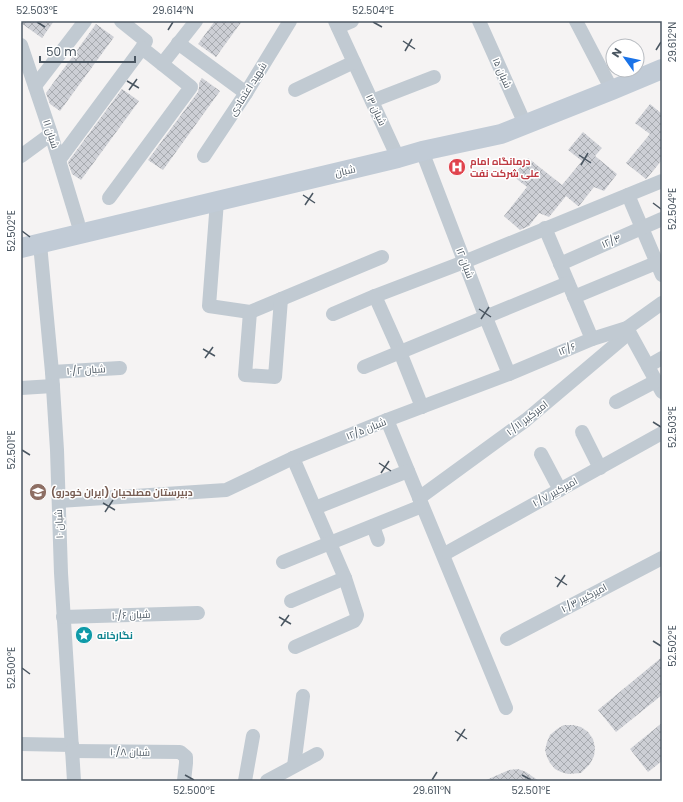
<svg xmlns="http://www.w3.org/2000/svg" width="683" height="802" font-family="Poppins,Cairo,sans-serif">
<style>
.building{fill:url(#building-cross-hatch)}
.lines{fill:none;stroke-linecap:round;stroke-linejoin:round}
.street{stroke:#c1cad2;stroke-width:14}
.secondary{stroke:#c1cbd6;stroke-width:20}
.ticks{fill:none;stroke:#4a5661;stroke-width:1.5}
.labels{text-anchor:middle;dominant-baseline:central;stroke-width:3;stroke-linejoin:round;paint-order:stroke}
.street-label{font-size:10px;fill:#4a5661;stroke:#fff}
.health-label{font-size:10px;font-weight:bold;fill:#be3a42;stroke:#fff;text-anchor:start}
.education-label{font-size:10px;font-weight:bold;fill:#785e54;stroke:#fff;text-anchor:start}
.culture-label{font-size:10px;font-weight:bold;fill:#0d838f;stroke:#fff;text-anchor:start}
.neatline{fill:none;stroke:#4a5661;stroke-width:1.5}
.ticks-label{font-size:10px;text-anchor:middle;fill:#4a5661}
</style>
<defs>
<pattern id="building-cross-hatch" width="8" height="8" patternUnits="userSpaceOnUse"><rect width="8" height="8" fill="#cdcfd5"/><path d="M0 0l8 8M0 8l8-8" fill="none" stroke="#a8abb0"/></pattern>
</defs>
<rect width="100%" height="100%" fill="#f5f3f3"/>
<g class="building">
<polygon points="21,21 54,21 42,38 21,23"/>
<polygon points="215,21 242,21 216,57 198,44"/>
<polygon points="96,24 114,37 60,111 50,104 46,93"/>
<polygon points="202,78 220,91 163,170 148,160 198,92 199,88 199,83"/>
<polygon points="122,89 139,101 81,180 72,174 68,162"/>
<polygon points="650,104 662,114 662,160 647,178 646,179 626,163 650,134 635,123"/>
<polygon points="583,132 602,148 595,156 617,174 604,191 594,187 579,206 578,206 566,196 549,217 539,213 529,226 520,230 504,216 527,187 513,176 528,158 562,185 582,161 568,150"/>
<polygon points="662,657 662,695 616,732 598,710"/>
<polygon points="662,723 662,761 648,772 630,749"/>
<polygon points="564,725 573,725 581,727 588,732 593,739 595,748 594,756 590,764 581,773 568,774 561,772 555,769 550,763 547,757 545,750 547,742 550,735 557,729"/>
<polygon points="518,769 526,772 539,781 484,781 509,770"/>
</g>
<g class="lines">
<g class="street">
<polyline points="121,21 146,41 142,48"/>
<polyline points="335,21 398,158"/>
<polyline points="479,21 525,124"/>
<polyline points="576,21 612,90"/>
<polyline points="338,27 352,21"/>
<polyline points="178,43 246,93"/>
<polyline points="21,45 51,134 78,223"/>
<polyline points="162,64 196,21"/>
<polyline points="35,86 85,21"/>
<polyline points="295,90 354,62"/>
<polyline points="372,101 434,77"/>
<polyline points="422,151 486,318 509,374"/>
<polyline points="21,156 51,134"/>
<polyline points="204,156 246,93 290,21"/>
<polyline points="59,160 142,48 191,87 109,198"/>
<polyline points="628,195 662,275"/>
<polyline points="217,201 209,306 250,312 382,257"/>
<polyline points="545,228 592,339"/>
<polyline points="40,244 52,372 57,450 61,573 74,781"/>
<polyline points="560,264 662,219"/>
<polyline points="375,296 400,352 422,407"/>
<polyline points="574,297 656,263"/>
<polyline points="250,312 245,375 275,377 281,299"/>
<polyline points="333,314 375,296 464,262 662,181"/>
<polyline points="627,328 662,392"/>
<polyline points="648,366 662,358"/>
<polyline points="364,367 568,283"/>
<polyline points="52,372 120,368"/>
<polyline points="21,388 53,386"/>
<polyline points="616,402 656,381"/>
<polyline points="387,420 506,708"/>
<polyline points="582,432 600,468"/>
<polyline points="541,454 560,490"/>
<polyline points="293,458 345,578 357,615 356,618 354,621 295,647"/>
<polyline points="419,498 526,420 629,333"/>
<polyline points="59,501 226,490 293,458 387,420 509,374 592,339 627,328 662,303"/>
<polyline points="315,508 408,471"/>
<polyline points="373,526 378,540"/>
<polyline points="448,552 662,433"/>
<polyline points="283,562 330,543 422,506"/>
<polyline points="291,601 345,578"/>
<polyline points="63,617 198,613"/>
<polyline points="507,639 662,558"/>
<polyline points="21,744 72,745"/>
<polyline points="72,751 180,752 186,757 186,763 184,781"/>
<polyline points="294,766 303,696"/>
<polyline points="245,781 253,736"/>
<polyline points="267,781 317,754"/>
</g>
<polyline class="secondary" points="21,248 398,158 422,151 501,134 612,90 662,69"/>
</g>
<path class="ticks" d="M37,22L45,27M373,22L382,27M168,30L173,22M403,41L415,49M656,50L661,42M405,51L412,39M127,81L139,88M129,90L137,79M579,155L591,163M581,165L588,153M303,195L315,203M653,203L661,209M305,205L313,193M22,231L30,237M479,309L491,317M481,319L489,307M203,349L215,356M205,358L213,347M653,422L661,427M22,450L30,455M379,463L391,471M381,473L389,461M103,503L115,510M105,512L113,500M555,577L567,585M557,587L565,575M279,617L291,624M281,626L289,615M653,641L661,646M22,668L30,674M455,731L467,739M457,741L465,729M185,775L194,780M522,775L531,780M432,780L437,772"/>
<defs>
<symbol id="hospital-disc" viewBox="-11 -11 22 22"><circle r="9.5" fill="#e0444e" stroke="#fff"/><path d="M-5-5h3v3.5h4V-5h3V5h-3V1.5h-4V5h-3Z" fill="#fff"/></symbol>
<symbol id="school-disc" viewBox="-11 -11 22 22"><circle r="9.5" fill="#8d6e63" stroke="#fff"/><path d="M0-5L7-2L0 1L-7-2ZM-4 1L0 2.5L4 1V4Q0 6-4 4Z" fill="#fff"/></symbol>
<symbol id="sight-disc" viewBox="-11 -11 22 22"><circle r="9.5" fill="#0f9aa8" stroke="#fff"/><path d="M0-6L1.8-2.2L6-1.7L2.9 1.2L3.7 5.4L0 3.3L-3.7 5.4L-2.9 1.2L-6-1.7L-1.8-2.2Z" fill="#fff"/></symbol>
</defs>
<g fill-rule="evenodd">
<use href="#hospital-disc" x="447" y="157" width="20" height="20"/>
<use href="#school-disc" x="28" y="482" width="20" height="20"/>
<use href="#sight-disc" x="74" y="625" width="20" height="20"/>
</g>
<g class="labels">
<g class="street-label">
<text transform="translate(502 73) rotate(66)">۱۵ شبان</text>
<text transform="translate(248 89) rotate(-58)">شهید اعتمادی</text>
<text transform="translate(376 110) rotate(65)">۱۳ شبان</text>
<text transform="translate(51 134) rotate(72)">۱۱ شبان</text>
<text transform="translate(345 171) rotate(-13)">شبان</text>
<text transform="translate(611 241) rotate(-24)">۱۲/۴</text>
<text transform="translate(465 263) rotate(69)">۱۲ شبان</text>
<text transform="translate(567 349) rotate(-22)">۱۲/۶</text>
<text transform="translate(86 370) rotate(-4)">۱۰/۲ شبان</text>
<text transform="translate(527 418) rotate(-38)">۱۰/۱۱ امیرکبیر</text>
<text transform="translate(366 429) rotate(-22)">۱۲/۵ شبان</text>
<text transform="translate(555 492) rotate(-29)">۱۰/۷ امیرکبیر</text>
<text transform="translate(59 524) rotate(-92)">۱۰ شبان</text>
<text transform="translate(584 598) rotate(-28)">۱۰/۳ امیرکبیر</text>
<text transform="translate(131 615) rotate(-2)">۱۰/۶ شبان</text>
<text transform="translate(130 752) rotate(1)">۱۰/۸ شبان</text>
</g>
<g class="health-label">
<text x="470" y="161">درمانگاه امام<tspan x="470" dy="12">علی شرکت نفت</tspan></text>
</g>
<g class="education-label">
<text x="51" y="492">دبیرستان مصلحیان (ایران خودرو)</text>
</g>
<g class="culture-label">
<text x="97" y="635">نگارخانه</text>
</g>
</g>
<rect width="683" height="802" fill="none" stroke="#ffffff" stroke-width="44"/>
<g transform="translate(625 58) rotate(303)"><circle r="19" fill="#ffffff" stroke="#b7bbc0"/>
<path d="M0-3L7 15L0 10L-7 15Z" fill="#1a73e8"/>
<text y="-6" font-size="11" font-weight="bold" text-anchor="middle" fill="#4a5661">N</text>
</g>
<path d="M40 56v6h95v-6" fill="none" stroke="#4a5661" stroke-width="2"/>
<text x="46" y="56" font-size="12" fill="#4a5661" stroke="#ffffff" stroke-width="3" paint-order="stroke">50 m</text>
<rect x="22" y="22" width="639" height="758" class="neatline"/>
<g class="ticks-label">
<text x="37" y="14">52.503°E</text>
<text x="173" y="14">29.614°N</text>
<text x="373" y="14">52.504°E</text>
<text transform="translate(672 42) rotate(-90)" y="4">29.612°N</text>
<text transform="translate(672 209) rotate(-90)" y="4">52.504°E</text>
<text transform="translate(11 231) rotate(-90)" y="4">52.502°E</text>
<text transform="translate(672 427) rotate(-90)" y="4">52.503°E</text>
<text transform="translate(11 450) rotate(-90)" y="4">52.501°E</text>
<text transform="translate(672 646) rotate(-90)" y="4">52.502°E</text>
<text transform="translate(11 668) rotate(-90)" y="4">52.500°E</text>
<text x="194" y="794">52.500°E</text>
<text x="432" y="794">29.611°N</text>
<text x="531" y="794">52.501°E</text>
</g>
</svg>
